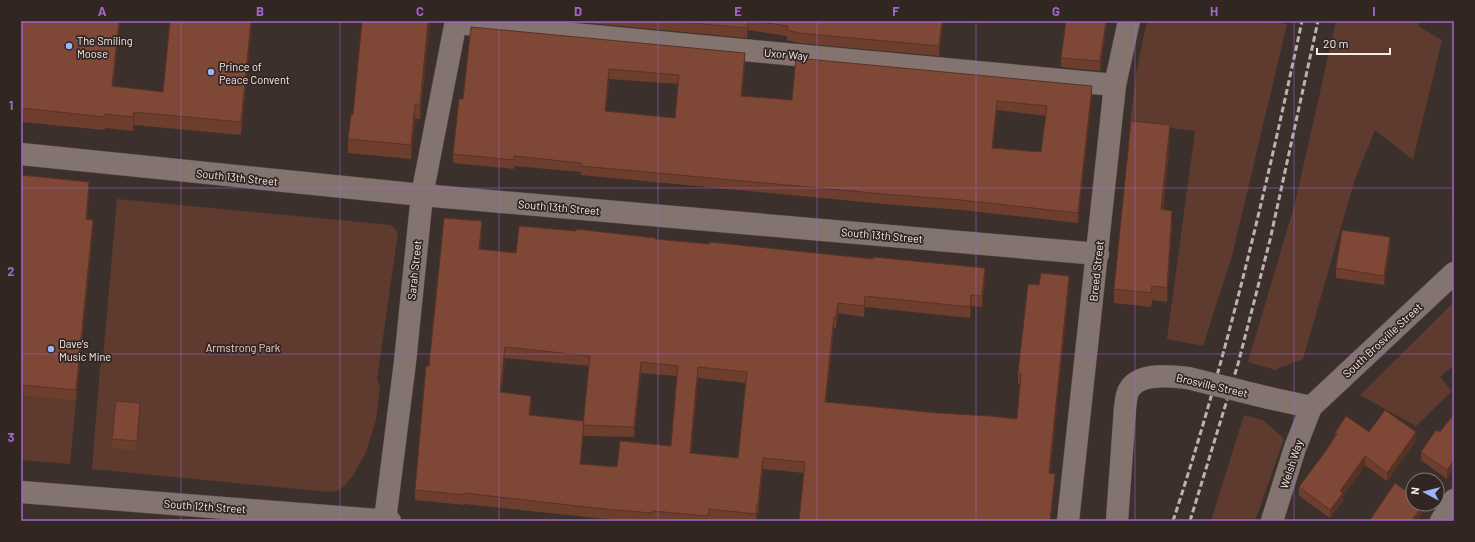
<svg xmlns="http://www.w3.org/2000/svg" width="1475" height="542" font-family="Barlow,sans-serif">
<style>
.green{fill:#5f3a2f}
.lines{fill:none;stroke-linecap:round;stroke-linejoin:round}
.street-casing{stroke:#5a4f4c;stroke-width:23}
.secondary-casing{stroke:#5a4f4c;stroke-width:23}
.street{stroke:#83746f;stroke-width:22}
.secondary{stroke:#83746f;stroke-width:22}
.rail{stroke:#bcb2af;stroke-width:3;stroke-dasharray:6 3;stroke-linecap:butt}
.secondary-bridge-casing{stroke:#5a4f4c;stroke-width:23;stroke-linecap:butt}
.secondary-bridge{stroke:#83746f;stroke-width:22}
.wall{fill:#6d3d2e;fill-rule:evenodd}
.shaded-wall{fill:#593226}
.building{fill:#7f4736;stroke:#593226;fill-rule:evenodd}
.grid{fill:none;stroke:#a066cc;stroke-width:1;stroke-opacity:0.55}
.poi-dot{fill:#9bb4fd;stroke:#322622;stroke-width:1.5}
.labels{text-anchor:middle;dominant-baseline:central;stroke-width:3.5;stroke-linejoin:round;paint-order:stroke}
.poi-label{font-size:11px;fill:#f5edea;stroke:#322622;text-anchor:start}
.street-label{font-size:11px;fill:#f5edea;stroke:#322622}
.park-label{font-size:11px;fill:#f3cec3;stroke:#322622}
.neatline{fill:none;stroke:#a066cc;stroke-width:1.5}
.grid-label{font-size:13px;text-anchor:middle;font-weight:bold;fill:#a066cc}
</style>
<rect width="100%" height="100%" fill="#3c302c"/>
<g class="green">
<polygon points="1147,21 1268,21 1287,24 1232,256 1203,346 1167,339 1195,131 1130,123 1137,69"/>
<polygon points="1336,21 1420,21 1418,26 1442,40 1413,160 1375,130 1354,182 1303,359 1275,370 1248,362 1295,203"/>
<polygon points="117,199 391,225 398,232 377,380 380,386 376,420 366,452 352,477 343,487 337,491 329,492 92,469 100,368 103,358"/>
<polygon points="1454,302 1454,365 1440,377 1452,391 1416,426 1360,395"/>
<polygon points="21,396 76,401 70,464 21,460"/>
<polygon points="1244,415 1263,420 1284,439 1255,521 1211,521"/>
</g>
<g class="lines">
<defs>
<g id="street">
<polyline points="456,23 1115,85"/>
<polyline points="21,154 422,195 1098,254"/>
<polyline points="385,520 405,362 422,195 456,21"/>
<polyline points="1068,521 1115,85 1129,21"/>
<polyline points="1272,521 1295,448 1311,407"/>
<polyline points="1441,521 1454,500"/>
</g>
<g id="secondary">
<polyline points="1269,398 1311,407 1454,273"/>
<polyline points="21,492 390,521"/>
<path d="M1117,521L1125,408C1126,403 1126,394 1129,390C1139,372 1172,376 1188,378"/>
</g>
</defs>
<use href="#street" class="street-casing"/>
<use href="#secondary" class="secondary-casing"/>
<use href="#street" class="street"/>
<use href="#secondary" class="secondary"/>
<g class="rail">
<path d="M1173,521C1227,357 1266,189 1302,21"/>
<polyline points="1190,521 1238,364 1270,240 1318,21"/>
</g>
<defs>
<polyline id="secondary-bridge" points="1188,378 1269,398"/>
</defs>
<use href="#secondary-bridge" class="secondary-bridge-casing"/>
<use href="#secondary-bridge" class="secondary-bridge"/>
</g>
<g class="wall">
<polygon points="21,21 113,86 163,92 252,21 241,135 134,125 133,131 105,128 105,130 21,122"/>
<polygon points="430,21 420,119 415,119 411,159 348,153 348,139"/>
<polygon points="568,21 943,21 939,56 799,43 787,40 787,36 748,30 747,38"/>
<polygon points="1066,21 1107,21 1100,71 1061,67 1061,58"/>
<path d="M471,27L745,63L742,96L792,100L1092,95L1078,223L961,210L884,204L581,175V172L514,166V169L453,163V154L463,99ZM609,79L678,84L675,118L606,111ZM997,110L1046,116L1041,152L993,148Z"/>
<polygon points="1170,138 1163,210 1172,224 1167,302 1152,300 1151,307 1114,303 1114,289"/>
<polygon points="21,175 89,192 87,219 93,230 76,401 21,396"/>
<polygon points="1454,184 1454,212 1452,212 1452,202"/>
<path d="M482,232L480,249L516,253L655,239L985,278L982,307L971,306L970,318L865,307L864,317L838,313L836,328H834L826,402L937,413L1017,419L1020,384H1018V373L1039,285L1069,287L1050,473L1055,484L804,473L763,469L758,514H757L756,521H722L709,520V521H625L464,504V505L415,500V490L429,366ZM505,358L589,366L584,421L530,415L531,406L501,393ZM641,373L677,376L671,446L617,467L581,464L583,433V436L634,437ZM698,378L746,383L738,458L691,453Z"/>
<polygon points="1390,247 1384,285 1336,278 1336,268"/>
<polygon points="140,413 137,451 112,448 112,439"/>
<polygon points="1454,414 1447,479 1421,460 1421,452 1440,432"/>
<polygon points="1369,432 1416,441 1387,481 1365,465 1343,496 1343,501 1330,518 1299,496 1299,487 1325,452 1335,436 1335,433"/>
</g>
<g class="shaded-wall">
<polygon points="119,21 120,21 112,100 112,86"/>
<polygon points="251,21 252,21 241,135 241,122"/>
<polygon points="428,21 430,21 420,119 420,105"/>
<polygon points="748,21 748,30 747,38 747,28"/>
<polygon points="942,21 943,21 939,56 939,46"/>
<polygon points="1106,21 1107,21 1100,71 1100,61"/>
<polygon points="745,53 745,63 741,106 741,96"/>
<polygon points="609,69 609,79 605,120 605,111"/>
<polygon points="1092,86 1092,95 1078,223 1078,213"/>
<polygon points="997,101 997,110 992,157 992,148"/>
<polygon points="415,105 415,119 411,159 411,145"/>
<polygon points="134,112 134,125 133,131 133,117"/>
<polygon points="1170,125 1170,138 1161,223 1161,209"/>
<polygon points="89,182 89,192 86,230 86,219"/>
<polygon points="1172,211 1172,224 1167,302 1167,288"/>
<polygon points="93,220 93,230 76,401 76,390"/>
<polygon points="482,221 482,232 479,260 479,249"/>
<polygon points="1390,237 1390,247 1384,285 1384,276"/>
<polygon points="985,268 985,278 982,307 982,296"/>
<polygon points="1069,276 1069,287 1049,484 1049,473"/>
<polygon points="971,295 971,306 970,318 970,307"/>
<polygon points="865,296 865,307 864,317 864,306"/>
<polygon points="838,303 838,313 836,328 836,317"/>
<polygon points="834,317 834,328 825,413 825,402"/>
<polygon points="505,347 505,358 500,403 500,392"/>
<polygon points="641,362 641,373 634,437 634,427"/>
<polygon points="698,367 698,378 690,464 690,453"/>
<polygon points="531,396 531,406 529,426 529,415"/>
<polygon points="140,403 140,413 137,451 137,441"/>
<polygon points="584,421 583,433 580,474 580,464"/>
<polygon points="1416,432 1416,441 1387,481 1387,473"/>
<polygon points="1365,456 1365,465 1343,496 1343,501 1330,518 1330,510 1340,491"/>
<polygon points="763,458 763,469 758,514 758,504"/>
<polygon points="1454,460 1454,468 1447,479 1447,470"/>
<polygon points="1055,474 1055,484 1051,521 1050,521"/>
<polygon points="757,504 757,514 756,521 756,514"/>
<polygon points="1424,504 1424,511 1417,521 1411,521"/>
</g>
<g class="building">
<polygon points="21,21 119,21 112,86 163,92 170,21 251,21 241,122 134,112 133,117 105,114 105,117 21,108"/>
<polygon points="362,21 428,21 420,105 415,105 411,145 348,139 351,115 353,115"/>
<polygon points="671,21 748,21 747,28"/>
<polygon points="753,21 942,21 939,46 799,33 787,30 788,26"/>
<polygon points="1066,21 1106,21 1100,61 1061,58"/>
<path d="M471,27L745,53L741,96L792,100L796,58L1092,86L1078,213L961,200L884,194L581,166V163L514,156V160L453,154L459,99H463ZM609,69L679,75L675,118L605,111ZM997,101L1047,106L1041,152L992,148Z"/>
<polygon points="1131,121 1170,125 1161,209 1172,211 1167,288 1152,286 1151,293 1114,289"/>
<polygon points="21,175 89,182 86,219 93,220 76,390 21,385"/>
<polygon points="1454,184 1454,202 1452,202"/>
<path d="M444,218L482,221L479,249L516,253L519,226L576,231V229L655,238V239L709,244L710,242L873,259V257L985,268L982,296L971,295L970,307L865,296L864,306L838,303L836,317H834L825,402L937,413L990,416L1017,419L1021,374L1018,373L1028,284L1039,285L1041,273L1069,276L1049,473L1055,474L1050,521H799L805,462L763,458L758,504H757L756,514L709,509L708,516L653,511L652,513L604,509L464,493V495L415,490L426,366H429ZM505,347L590,356L583,425L634,427L641,362L678,366L671,446L620,441L617,467L580,464L584,421L529,415L531,396L500,392ZM698,367L747,372L738,458L690,453Z"/>
<polygon points="1342,230 1390,237 1384,276 1336,268"/>
<polygon points="116,401 140,403 137,441 112,439"/>
<polygon points="1385,410 1416,432 1387,473 1365,456 1340,491 1343,493 1330,510 1299,487 1325,452 1337,434 1335,433 1346,416 1369,432"/>
<polygon points="1454,414 1454,460 1447,470 1421,452 1436,430 1440,432"/>
<polygon points="1395,483 1413,496 1413,504 1424,504 1411,521 1372,521 1370,520"/>
<polygon points="21,520 32,521 21,521"/>
</g>
<path class="grid" d="M181,21V521M340,21V521M499,21V521M658,21V521M817,21V521M976,21V521M1135,21V521M1294,21V521M21,188H1454M21,354H1454"/>
<g class="poi-dot">
<circle cx="69" cy="46" r="4"/>
<circle cx="211" cy="72" r="4"/>
<circle cx="51" cy="349" r="4"/>
</g>
<g class="labels">
<g class="poi-label">
<text x="77" y="40">The Smiling<tspan x="77" dy="13">Moose</tspan></text>
<text x="219" y="66">Prince of<tspan x="219" dy="13">Peace Convent</tspan></text>
<text x="59" y="343">Dave's<tspan x="59" dy="13">Music Mine</tspan></text>
</g>
<g class="street-label">
<text transform="translate(786 54) rotate(5)">Uxor Way</text>
<text transform="translate(237 177) rotate(6)">South 13th Street</text>
<text transform="translate(559 207) rotate(5)">South 13th Street</text>
<text transform="translate(882 235) rotate(5)">South 13th Street</text>
<text transform="translate(414 270) rotate(-84)">Sarah Street</text>
<text transform="translate(1096 271) rotate(-84)">Breed Street</text>
<text transform="translate(1382 340) rotate(-43)">South Brosville Street</text>
<text transform="translate(1212 385) rotate(13)">Brosville Street</text>
<text transform="translate(1291 464) rotate(-72)">Welsh Way</text>
<text transform="translate(205 506) rotate(4)">South 12th Street</text>
</g>
<g class="park-label">
<text x="243" y="347">Armstrong Park</text>
</g>
</g>
<rect width="1475" height="542" fill="none" stroke="#322622" stroke-width="44"/>
<g transform="translate(1425 492) rotate(277)"><circle r="19" fill="#322622" stroke="#807672"/>
<path d="M0-3L7 15L0 10L-7 15Z" fill="#9bb4fd"/>
<text y="-6" font-size="11" font-weight="bold" text-anchor="middle" fill="#f5edea">N</text>
</g>
<path d="M1317 48v6h73v-6" fill="none" stroke="#f5edea" stroke-width="2"/>
<text x="1323" y="48" font-size="12" fill="#f5edea" stroke="#322622" stroke-width="3" paint-order="stroke">20 m</text>
<rect x="22" y="22" width="1431" height="498" class="neatline"/>
<g class="grid-label">
<text x="102" y="16">A</text>
<text x="260" y="16">B</text>
<text x="420" y="16">C</text>
<text x="578" y="16">D</text>
<text x="738" y="16">E</text>
<text x="896" y="16">F</text>
<text x="1056" y="16">G</text>
<text x="1214" y="16">H</text>
<text x="1374" y="16">I</text>
<text x="11" y="110">1</text>
<text x="11" y="276">2</text>
<text x="11" y="442">3</text>
</g>
</svg>
